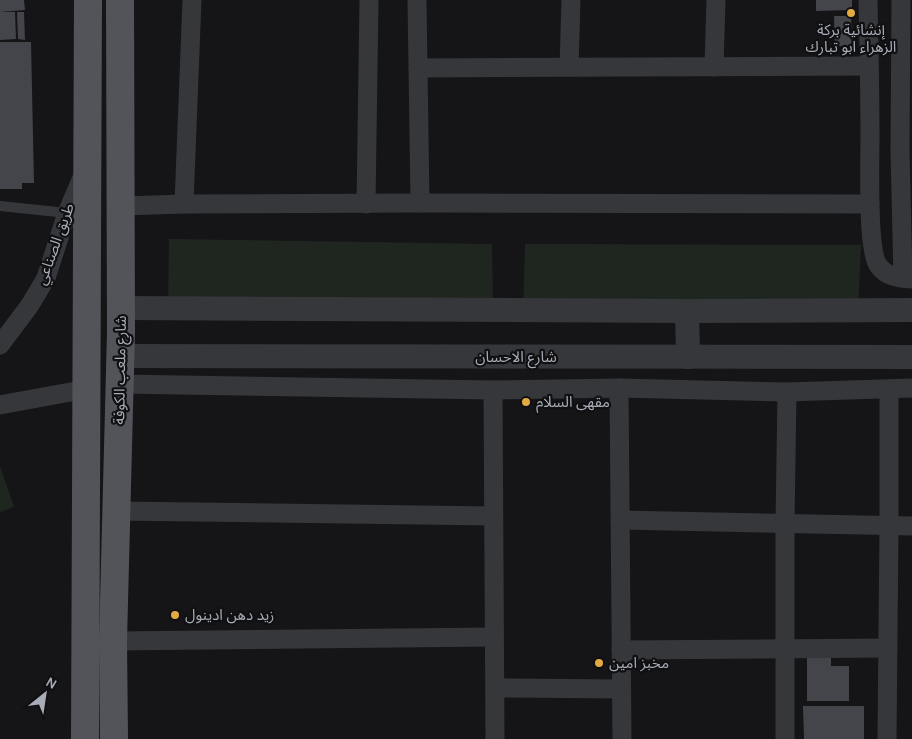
<svg xmlns="http://www.w3.org/2000/svg" width="912" height="739" font-family="Karla,'Noto Sans Arabic',sans-serif">
<style>
.green{fill:#1f2620}
.building{fill:#44454a}
.lines{fill:none;stroke-linecap:round;stroke-linejoin:round}
.service{stroke:#36373b;stroke-width:10}
.minor{stroke:#36373b;stroke-width:19}
.tertiary{stroke:#36373b;stroke-width:24}
.primary{stroke:#53545a;stroke-width:28}
.poi-dot{fill:#e3aa41;stroke:#101012;stroke-width:2}
.labels{text-anchor:middle;dominant-baseline:central;stroke-width:4.5;stroke-linejoin:round;paint-order:stroke}
.poi-label{font-size:15px;fill:#a8acb6;stroke:#101012;text-anchor:start}
.street-label{font-size:15px;fill:#a8acb6;stroke:#101012}
</style>
<rect width="100%" height="100%" fill="#151517"/>
<g class="green">
<polygon points="169,239 492,244 493,312 168,314"/>
<polygon points="525,244 861,245 858,311 523,311"/>
<polygon points="0,466 14,507 0,512"/>
</g>
<g class="building">
<polygon points="0,0 24,0 25,10 0,12"/>
<polygon points="816,0 852,0 852,10 816,11"/>
<polygon points="0,12 15,12 16,39 0,40"/>
<polygon points="17,12 24,12 25,40 18,39"/>
<polygon points="834,16 851,16 852,46 835,46"/>
<polygon points="0,42 31,42 34,183 22,183 22,189 0,189"/>
<polygon points="807,658 831,658 831,666 849,666 849,701 807,701"/>
<polygon points="803,706 864,706 864,739 804,739"/>
</g>
<g class="lines">
<polyline class="service" points="0,206 67,213"/>
<g class="minor">
<polyline points="417,0 420,203"/>
<path d="M868,0C869,46 870,91 870,137C870,161 867,249 878,265C886,277 899,278 912,279"/>
<polyline points="901,0 900,150 903,278"/>
<polyline points="569,67 571,0"/>
<polyline points="714,67 716,0"/>
<polyline points="418,68 869,66"/>
<polyline points="184,204 192,0"/>
<polyline points="366,204 369,0"/>
<polyline points="121,206 184,204 420,203 870,204"/>
<polyline points="0,345 30,305 46,278 67,213 84,173"/>
<polyline points="120,384 493,390 619,388 787,392 912,388"/>
<polyline points="619,388 622,739"/>
<polyline points="493,390 495,739"/>
<polyline points="0,405 87,389"/>
<polyline points="116,511 493,516"/>
<polyline points="620,520 912,526"/>
<polyline points="113,641 494,637"/>
<polyline points="621,650 888,648"/>
<polyline points="495,688 621,689"/>
<polyline points="785,739 785,524 787,392"/>
<polyline points="887,739 889,526 889,389"/>
</g>
<g class="tertiary">
<polyline points="121,308 687,311 912,310"/>
<polyline points="687,311 688,357"/>
<polyline points="120,356 912,357"/>
</g>
<g class="primary">
<polyline points="85,739 88,0"/>
<polyline points="114,739 113,641 121,332 120,0"/>
</g>
</g>
<g class="poi-dot">
<circle cx="851" cy="13" r="5"/>
<circle cx="526" cy="402" r="5"/>
<circle cx="175" cy="615" r="5"/>
<circle cx="599" cy="663" r="5"/>
</g>
<g class="labels">
<g class="poi-label">
<text x="851" y="30" text-anchor="middle">إنشائية بركة<tspan x="851" dy="17">الزهراء ابو تبارك</tspan></text>
<text x="536" y="402">مقهى السلام</text>
<text x="185" y="615">زيد دهن ادينول</text>
<text x="609" y="663">مخبز امين</text>
</g>
<g class="street-label">
<text transform="translate(55 244) rotate(-70)">طريق الصناعي</text>
<text x="516" y="357">شارع الاحسان</text>
<text transform="translate(120 370) rotate(-89)">شارع ملعب الكوفة</text>
</g>
</g>
<g transform="translate(45 694) rotate(30)" stroke="#101012" stroke-width="4" paint-order="stroke">
<path d="M0-4L9 19L0 12L-9 19Z" fill="#a8acb6"/>
<text y="-8" font-size="14" font-weight="bold" text-anchor="middle" fill="#a8acb6">N</text>
</g>
</svg>
